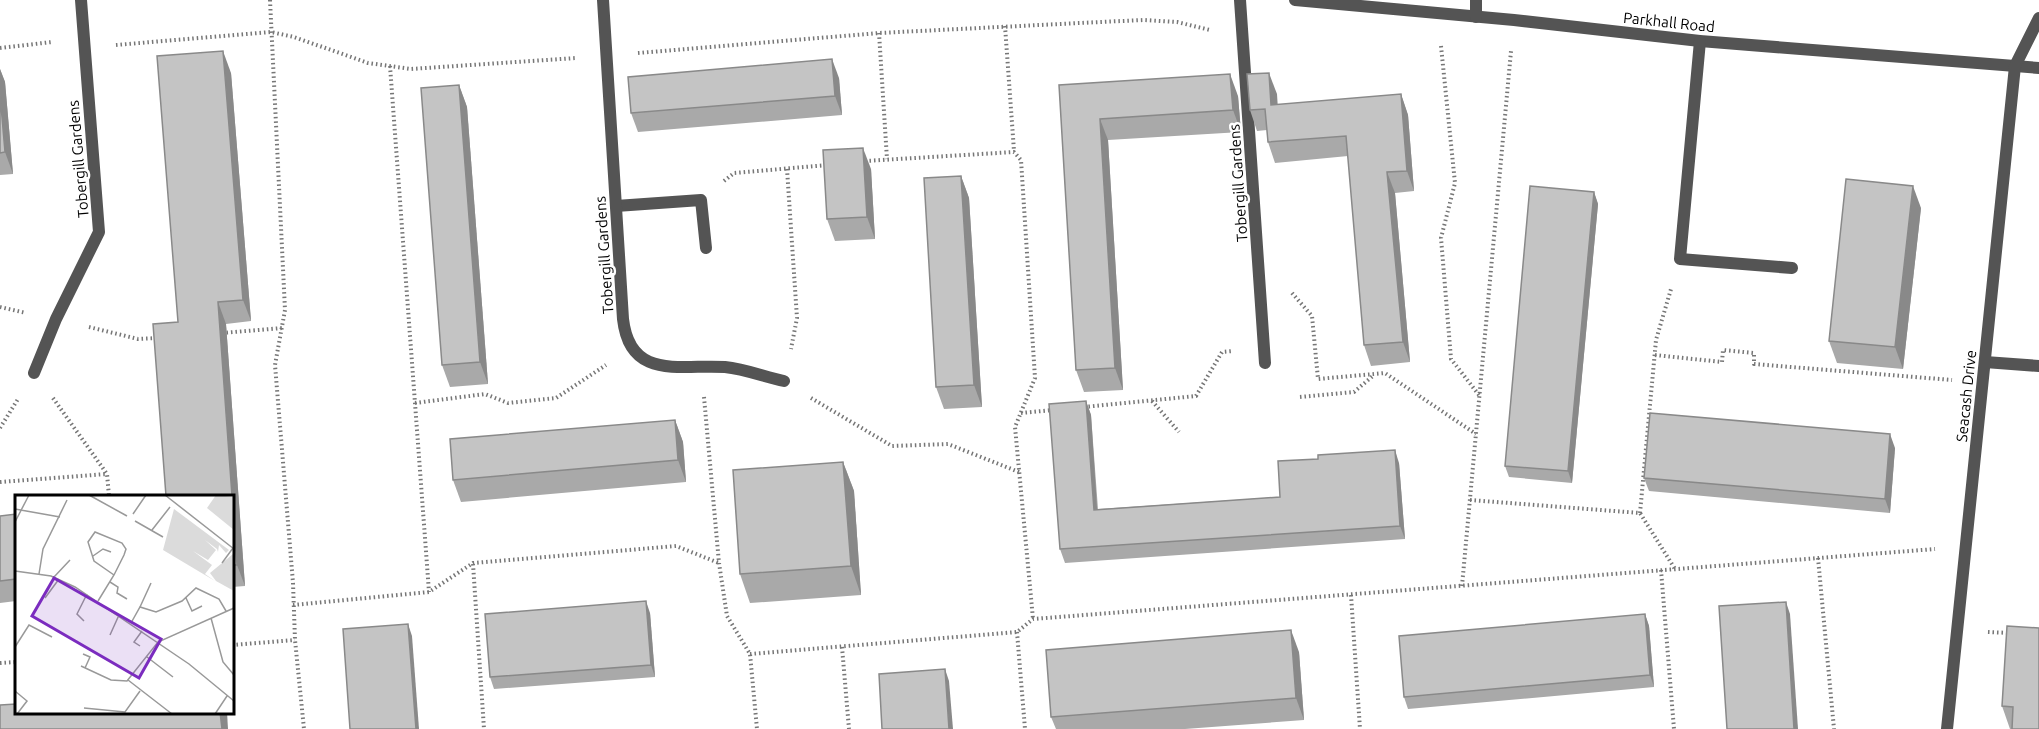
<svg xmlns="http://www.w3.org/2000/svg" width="2039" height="729" font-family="Ubuntu,sans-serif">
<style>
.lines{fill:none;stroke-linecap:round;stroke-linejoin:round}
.path{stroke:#767676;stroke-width:4;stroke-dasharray:1.5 3;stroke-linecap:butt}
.lane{stroke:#545454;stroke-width:12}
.street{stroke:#545454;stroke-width:12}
.wall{fill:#a9a9a9}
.shaded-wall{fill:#898989}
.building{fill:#c4c4c4;stroke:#898989;stroke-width:1.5}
.labels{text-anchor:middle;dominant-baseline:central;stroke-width:5;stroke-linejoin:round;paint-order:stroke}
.street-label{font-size:15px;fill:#000;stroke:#fff}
.inset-road{fill:none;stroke:#999;stroke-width:1.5}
.view{fill:#7b2cbf;fill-opacity:0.15;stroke:#7b2cbf;stroke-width:3}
.inset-edge{fill:none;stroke:#000;stroke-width:3}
</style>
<rect width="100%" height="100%" fill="#fff"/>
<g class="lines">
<g class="path">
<polyline points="270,0 285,310 275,365 293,583 295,640 304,729"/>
<polyline points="1005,26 1014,151"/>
<polyline points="879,33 887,159"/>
<polyline points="116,45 271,32 294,37 368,63 411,69 576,58"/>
<polyline points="1441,46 1455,183 1441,238 1451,359 1479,395"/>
<polyline points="0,48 52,42"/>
<polyline points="638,53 879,33 1100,22 1144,20 1177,22 1210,30"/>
<polyline points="390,66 429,592"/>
<polyline points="865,161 1014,152 1021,160 1035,378 1015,427 1033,619"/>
<polyline points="787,169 797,318 791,349"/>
<polyline points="724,181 734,173 828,165"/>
<polyline points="1292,293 1312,316 1318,379 1385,373 1476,434"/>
<polyline points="0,307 26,313"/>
<polyline points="89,327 138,339 158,338"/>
<polyline points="222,333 282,328"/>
<polyline points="1655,355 1722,362 1723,350 1754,353 1754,364 1952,380"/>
<polyline points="704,397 719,563 727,616 750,654 757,729"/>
<polyline points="1300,397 1354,392 1374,375"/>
<polyline points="53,398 107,474 109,496"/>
<polyline points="811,398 892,446 948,444 1019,472"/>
<polyline points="1152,401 1179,432"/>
<polyline points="415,403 485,394 508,403 556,398 606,365"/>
<polyline points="1084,407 1196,396 1222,352 1233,351"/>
<polyline points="1021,413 1053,410"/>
<polyline points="0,428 18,399"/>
<polyline points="0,482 107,474"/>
<polyline points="1470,500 1640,513 1675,569"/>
<polyline points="1640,513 1656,340 1671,289"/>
<polyline points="1818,558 1834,729"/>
<polyline points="473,564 484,729"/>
<polyline points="1661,570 1674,729"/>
<polyline points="1462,586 1511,51"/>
<polyline points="1351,595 1360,729"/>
<polyline points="293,605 429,592 473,563 676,546 719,563"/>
<polyline points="1017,632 1025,729"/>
<polyline points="1988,632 2011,633"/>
<polyline points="232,645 295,640"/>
<polyline points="842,647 849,729"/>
<polyline points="750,654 1017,632 1033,619 1935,549"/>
<polyline points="0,663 16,662"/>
</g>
<polyline class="lane" points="616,206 701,200 706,248"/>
<g class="street">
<path d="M603,0L623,319C630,381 681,364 725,367C745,369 765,377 784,381"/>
<polyline points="1240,0 1265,363"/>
<polyline points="1295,0 1514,20 1700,41 2039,68"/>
<polyline points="1476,17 1476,0"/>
<polyline points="1700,41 1680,259 1792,268"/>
<polyline points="1985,362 2039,366"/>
<polyline points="34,373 56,319 99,232 81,0"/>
<polyline points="1947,729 2015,66 2039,18"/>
</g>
</g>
<g class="wall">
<polygon points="0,69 5,82 13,174 0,175"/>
<polygon points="231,73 251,321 226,324 245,586 232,587 232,496 178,322"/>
<polygon points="839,78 842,115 638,132 631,113"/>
<polygon points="459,85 467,107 488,384 450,387 442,365"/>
<polygon points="1059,85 1238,96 1241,132 1108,140 1123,390 1084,392 1076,370"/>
<polygon points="1277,94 1277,105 1401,94 1408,115 1414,191 1395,193 1410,362 1371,366 1364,345 1348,156 1275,163 1268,142 1267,130 1257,131 1250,110"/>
<polygon points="871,169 875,239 835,241 827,219"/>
<polygon points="961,176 969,198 982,407 944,409 936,387"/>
<polygon points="1594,192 1598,204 1572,483 1509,477 1505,466"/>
<polygon points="1921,208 1903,369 1837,363 1829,341"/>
<polygon points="1086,401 1091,415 1098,509 1280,497 1399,463 1405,539 1065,563 1060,549"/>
<polygon points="675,420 683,442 686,482 461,502 453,480"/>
<polygon points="1895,448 1890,513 1649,491 1644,478"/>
<polygon points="843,462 854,491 861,595 750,603 740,574"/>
<polygon points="16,514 16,601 0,603 0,516"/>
<polygon points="650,613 655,677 494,689 490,677"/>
<polygon points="1645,614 1649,626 1654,687 1408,709 1404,697"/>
<polygon points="2007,626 2039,729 2010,729 2002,706"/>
<polygon points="1299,652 1304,720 1185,729 1056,729 1051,717"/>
</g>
<g class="shaded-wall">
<polygon points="223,51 231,73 251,321 243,300"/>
<polygon points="832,59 839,78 842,115 835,96"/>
<polygon points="0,69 5,82 13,174 5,152 0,94"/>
<polygon points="1269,73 1277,94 1279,126 1271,105"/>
<polygon points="1230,74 1238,96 1241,132 1233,110"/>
<polygon points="459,85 467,107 488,384 480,362"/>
<polygon points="1401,94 1408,115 1414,191 1407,171"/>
<polygon points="1100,119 1108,140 1123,390 1115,368"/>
<polygon points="863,148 871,169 875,239 867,217"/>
<polygon points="1387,172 1395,193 1410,362 1403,342"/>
<polygon points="961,176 969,198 982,407 974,385"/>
<polygon points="1913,186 1921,208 1903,369 1895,347"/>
<polygon points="1594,192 1598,204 1572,483 1568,471"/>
<polygon points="218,302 226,324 245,586 237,565"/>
<polygon points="1086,401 1091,415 1098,523 1094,510"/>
<polygon points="675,420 683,442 686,482 678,460"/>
<polygon points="1890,434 1895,448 1890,513 1885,499"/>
<polygon points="1395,450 1399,463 1405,539 1400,526"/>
<polygon points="843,462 854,491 861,595 851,566"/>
<polygon points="646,601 650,613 655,677 651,665"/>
<polygon points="1786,602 1790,614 1798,729 1794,729"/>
<polygon points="1645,614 1649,626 1654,687 1650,675"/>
<polygon points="408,624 412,636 419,729 416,729"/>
<polygon points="1291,630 1299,652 1304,720 1296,698"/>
<polygon points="945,669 949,681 953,729 949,729"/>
<polygon points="220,712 227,712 228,729 222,729"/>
</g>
<g class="building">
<polygon points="223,51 243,300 218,302 237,565 232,565 232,496 166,496 153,324 178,322 157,56"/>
<polygon points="832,59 835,96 631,113 628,77"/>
<polygon points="1269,73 1271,105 1401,94 1407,171 1387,172 1403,342 1364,345 1346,136 1268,142 1265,109 1250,110 1247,74"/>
<polygon points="1230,74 1233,110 1100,119 1115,368 1076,370 1059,85"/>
<polygon points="459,85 480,362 442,365 421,88"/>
<polygon points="0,94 5,152 0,153"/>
<polygon points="863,148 867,217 827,219 823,150"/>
<polygon points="961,176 974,385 936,387 924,178"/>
<polygon points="1846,179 1913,186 1895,347 1829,341"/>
<polygon points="1530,186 1594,192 1568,471 1505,466"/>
<polygon points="1086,401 1094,510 1280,497 1278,461 1318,459 1318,455 1395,450 1400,526 1060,549 1049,404"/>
<polygon points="1650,413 1890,434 1885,499 1644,478"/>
<polygon points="675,420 678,460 453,480 450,439"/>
<polygon points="843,462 851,566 740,574 733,470"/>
<polygon points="16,514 16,579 0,581 0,516"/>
<polygon points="646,601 651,665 490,677 485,614"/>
<polygon points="1786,602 1794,729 1727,729 1719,606"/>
<polygon points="1645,614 1650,675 1404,697 1399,636"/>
<polygon points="408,624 416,729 350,729 343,629"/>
<polygon points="2007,626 2039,628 2039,729 2012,729 2013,707 2002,706"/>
<polygon points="1291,630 1296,698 1051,717 1046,650"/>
<polygon points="945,669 949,729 882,729 879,674"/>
<polygon points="16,704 16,712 220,712 222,729 0,729 0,705"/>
</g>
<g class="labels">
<g class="street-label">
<text transform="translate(1669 22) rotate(6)">Parkhall Road</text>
<text transform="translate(78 159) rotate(-95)">Tobergill Gardens</text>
<text transform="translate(1238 183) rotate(-94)">Tobergill Gardens</text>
<text transform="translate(604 255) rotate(-94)">Tobergill Gardens</text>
<text transform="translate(1966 396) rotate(-84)">Seacash Drive</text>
</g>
</g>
<g transform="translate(15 495)">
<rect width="219" height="219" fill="#fff"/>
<path d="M201,0L219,2V35L192,13ZM159,14L214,55L211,58L204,50L203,57L202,54L190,45L201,55L193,65L178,56L197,70L190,79L200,86L148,55ZM218,59L219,60V96L201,86L195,78Z" fill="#dbdbdb"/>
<path class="inset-road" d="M74,0L112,21M150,0L219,54M0,14L45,22M118,19L131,0M120,26L148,42M0,27L14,0M137,35L155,12M78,61L88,54L96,57M207,68L218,53M0,76L36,81L60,92L174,169L219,206M24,79L28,54L52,5M39,82L55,65M95,87L103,92L102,98L112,104M30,103L44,84M171,103L177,116L187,111M83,106L99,80L109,60L111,54L107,48L80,37L73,47L79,66L99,80M125,112L136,88M196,123L208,167L219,180M69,126L62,119L72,99M116,128L125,112L141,117L167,106L181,93L204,104L211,116M95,140L104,120M125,151L119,147L127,136M0,152L14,130L37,142M68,159L75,162L70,173M132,162L158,182M66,171L96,185L112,186L143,147L219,113M113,185L157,219M0,196L12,206L2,219M69,213L110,217L125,196M200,219L212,201"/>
<path class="view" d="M39,83L146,144L124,183L17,121Z"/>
<rect width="219" height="219" class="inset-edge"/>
</g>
</svg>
